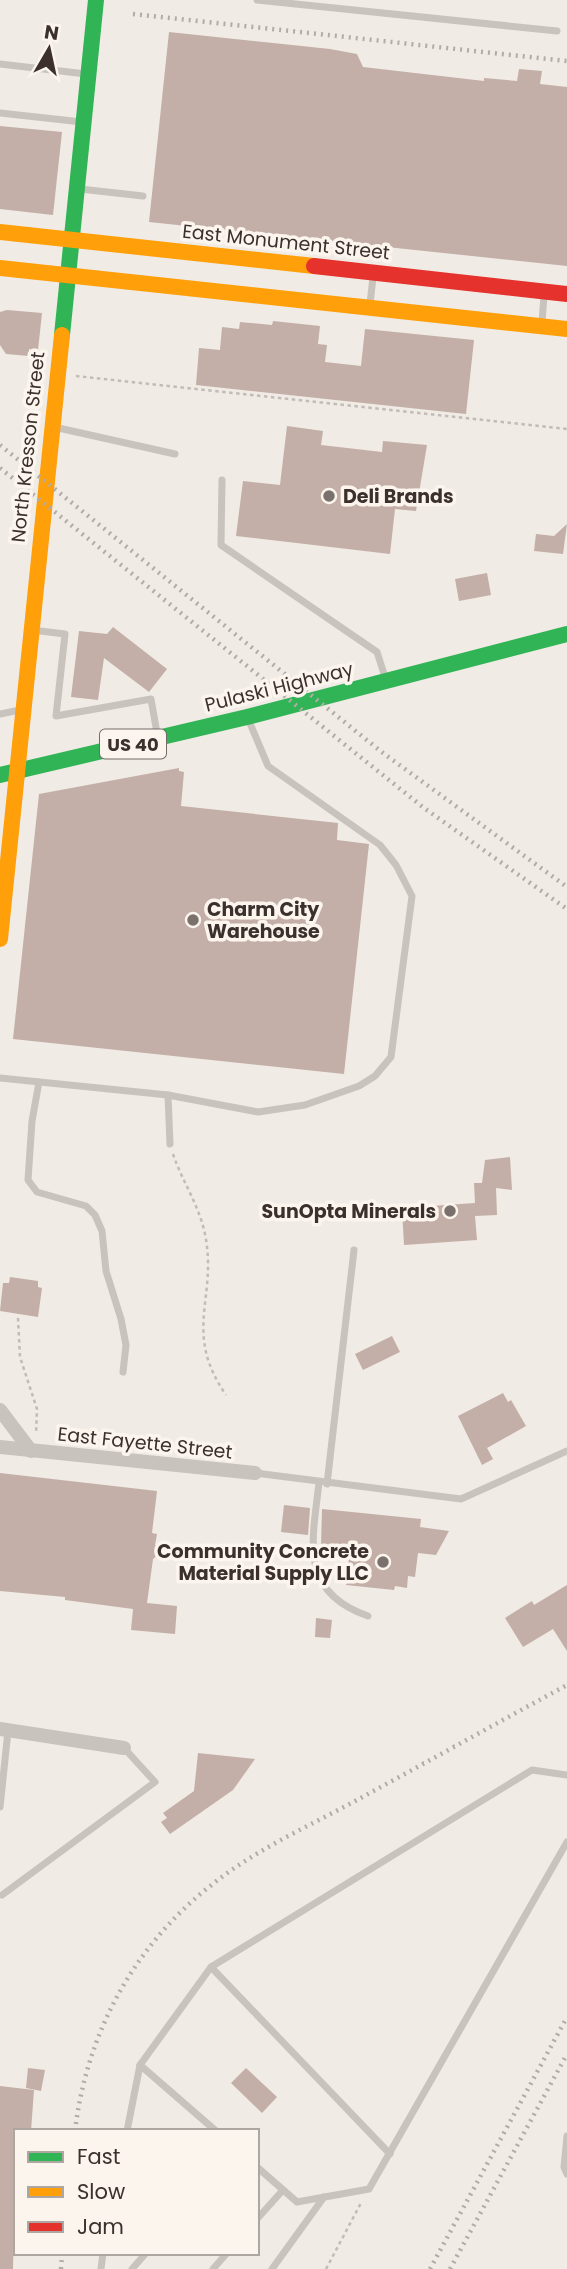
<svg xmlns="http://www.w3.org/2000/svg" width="567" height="2269" font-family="Poppins,sans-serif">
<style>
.building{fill:#c3afa7}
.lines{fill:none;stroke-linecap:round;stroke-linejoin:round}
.path{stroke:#c2bbb6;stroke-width:2.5;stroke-dasharray:3.5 3.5;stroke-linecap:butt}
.lane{stroke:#c9c3be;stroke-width:7}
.street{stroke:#c9c3be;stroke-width:14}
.fast{stroke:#30b455;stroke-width:16}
.slow{stroke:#ff9f0a;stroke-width:16}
.jam{stroke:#e5322d;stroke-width:16}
.rail{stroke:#b1aca8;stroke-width:4.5;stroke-dasharray:2 5;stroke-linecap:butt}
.poi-dot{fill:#7a716c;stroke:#fbf5ee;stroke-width:2.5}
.labels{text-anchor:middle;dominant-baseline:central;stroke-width:7;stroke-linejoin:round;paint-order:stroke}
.shield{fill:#fbf5ee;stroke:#756b66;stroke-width:2}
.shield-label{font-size:18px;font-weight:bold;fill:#3b302b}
.street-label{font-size:19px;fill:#3b302b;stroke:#fbf5ee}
.poi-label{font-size:19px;font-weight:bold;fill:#3b302b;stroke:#fbf5ee;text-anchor:start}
</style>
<rect width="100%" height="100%" fill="#f0ebe5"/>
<g class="building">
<polygon points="169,32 330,49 357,54 363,67 484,81 484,78 517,81 519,69 542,71 540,84 567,87 567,266 149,222"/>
<polygon points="0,126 62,132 53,215 0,209"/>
<polygon points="7,310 42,313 38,350 29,349 29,356 6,354 0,345 0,312"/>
<polygon points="273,321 320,326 318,344 327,345 325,362 361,366 365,329 474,340 466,414 196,385 199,348 220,350 222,327 239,329 240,322 272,325"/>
<polygon points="287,426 323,431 321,445 382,452 383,441 427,445 416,511 395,509 390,554 236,536 243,481 280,485"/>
<polygon points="567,524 563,554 534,551 536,534 554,536"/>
<polygon points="487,573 491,595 459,601 455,579"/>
<polygon points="113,627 167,669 149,692 104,658 98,700 71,697 79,631 107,634"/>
<polygon points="179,768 179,771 184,772 181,806 338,823 337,840 369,844 344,1074 13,1039 39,794"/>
<polygon points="510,1157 512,1190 496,1188 497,1215 475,1216 477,1240 404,1245 402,1208 475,1203 474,1183 482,1183 485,1160"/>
<polygon points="10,1277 38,1281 38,1287 42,1288 38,1317 0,1311 3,1283 9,1283"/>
<polygon points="392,1336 400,1352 363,1370 355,1354"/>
<polygon points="503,1393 508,1402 511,1400 526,1426 487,1448 493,1459 482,1465 458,1416"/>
<polygon points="0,1473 157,1491 152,1533 157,1534 155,1545 167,1547 153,1559 147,1603 177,1606 175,1634 131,1630 133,1609 65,1600 65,1597 0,1591"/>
<polygon points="284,1505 310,1508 308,1535 281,1532"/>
<polygon points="322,1509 421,1519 420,1527 449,1531 436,1555 418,1553 415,1577 408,1576 407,1588 395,1586 394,1590 346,1585 350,1548 321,1545"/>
<polygon points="567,1585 567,1651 553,1629 523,1647 505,1618 532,1601 534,1605"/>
<polygon points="316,1618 332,1620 330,1638 315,1637"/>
<polygon points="198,1753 255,1759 233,1790 170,1834 161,1822 167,1818 163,1813 194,1791"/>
<polygon points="28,2068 45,2070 41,2091 26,2088"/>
<polygon points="246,2068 277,2097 262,2113 231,2083"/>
<polygon points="0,2086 34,2090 31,2131 16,2131 13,2269 0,2269"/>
</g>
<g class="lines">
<g class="path">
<polyline points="76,376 567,429"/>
<path d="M173,1154C182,1181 199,1205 205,1234C218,1299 182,1331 226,1395"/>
<polyline points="18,1318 20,1357 37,1409 36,1434"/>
<polyline points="326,2269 362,2201"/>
</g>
<g class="lane">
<polyline points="257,0 557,31"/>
<polyline points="0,64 86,74"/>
<polyline points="0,113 82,122"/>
<polyline points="80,189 143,196"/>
<polyline points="370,304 373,277"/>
<polyline points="542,322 544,296"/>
<polyline points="54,427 175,454"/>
<polyline points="222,480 221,545 377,652 385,677"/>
<polyline points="32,630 65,634 56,716 151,699 157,733"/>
<polyline points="0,714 20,710"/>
<polyline points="0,1078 168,1095 258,1112 305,1105 359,1086 375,1076 391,1057 412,896 396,865 380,845 268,766 249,721"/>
<polyline points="39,1082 32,1121 28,1180 37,1192 86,1206 95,1215 102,1231 106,1271 121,1319 126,1345 123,1372"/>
<polyline points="168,1095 170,1144"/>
<polyline points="255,1473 461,1499 567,1451"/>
<path d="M319,1483C312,1543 299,1592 368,1616"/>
<polyline points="327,1484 354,1250"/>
<polyline points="0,1807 8,1731"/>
<polyline points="2,1895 155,1782 124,1748"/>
<polyline points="211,1967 390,2154"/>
<polyline points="140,2065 216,2131"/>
<polyline points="127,2131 140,2065 211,1967 532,1770 567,1775"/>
<polyline points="567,2136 564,2167 567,2174"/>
<polyline points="257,2167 297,2202 369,2189 567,1842"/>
<polyline points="257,2219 283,2190"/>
<polyline points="101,2269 103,2253"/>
<polyline points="132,2269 146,2253"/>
<polyline points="213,2269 227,2253"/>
<polyline points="272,2269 324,2197"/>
</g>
<g class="street">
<polyline points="0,1410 31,1451"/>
<polyline points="0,1447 255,1473"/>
<polyline points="0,1729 124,1748"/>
</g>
<g class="fast">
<polyline points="62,335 96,0"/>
<polyline points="0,775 247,717 567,634"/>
</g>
<g class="slow">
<polyline points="0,232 314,266"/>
<polyline points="0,268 567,329"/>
<polyline points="0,939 62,335"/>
</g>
<polyline class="jam" points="314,266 567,294"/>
<g class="rail">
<polyline points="133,14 567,61"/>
<polyline points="0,445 383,753 567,887"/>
<polyline points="0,468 424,808 567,909"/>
<path d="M75,2131C87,2031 135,1944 214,1883C257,1849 309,1826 357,1800C427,1762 497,1723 567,1685"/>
<polyline points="61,2269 62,2253"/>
<polyline points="430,2269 567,2017"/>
<polyline points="450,2269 567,2054"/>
</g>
</g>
<g class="poi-dot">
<circle cx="329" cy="496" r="7"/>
<circle cx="193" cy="920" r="7"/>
<circle cx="450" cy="1211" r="7"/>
<circle cx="383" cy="1562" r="7"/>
</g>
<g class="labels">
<rect class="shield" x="100" y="729.5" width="66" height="29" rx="5"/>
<g class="shield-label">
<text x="133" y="744">US 40</text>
</g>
<g class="street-label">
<text transform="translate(286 242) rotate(6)">East Monument Street</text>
<text transform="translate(28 447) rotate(-84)">North Kresson Street</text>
<text transform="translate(279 687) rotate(-14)">Pulaski Highway</text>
<text transform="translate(145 1443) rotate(6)">East Fayette Street</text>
</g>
<g class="poi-label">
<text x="343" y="496">Deli Brands</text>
<text x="207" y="909">Charm City<tspan x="207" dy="22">Warehouse</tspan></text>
<text x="436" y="1211" text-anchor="end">SunOpta Minerals</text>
<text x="369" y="1551" text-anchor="end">Community Concrete<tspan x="369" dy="22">Material Supply LLC</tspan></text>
</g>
</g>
<rect x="14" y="2129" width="245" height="126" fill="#fbf5ee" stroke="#aea6a0" stroke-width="2"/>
<rect x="28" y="2152" width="35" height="10" fill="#30b455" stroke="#aea6a0" stroke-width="2"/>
<text x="77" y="2164" font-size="21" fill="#3b302b">Fast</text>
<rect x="28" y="2187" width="35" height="10" fill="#ff9f0a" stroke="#aea6a0" stroke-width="2"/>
<text x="77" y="2199" font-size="21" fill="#3b302b">Slow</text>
<rect x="28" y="2222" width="35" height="10" fill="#e5322d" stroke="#aea6a0" stroke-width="2"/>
<text x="77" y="2234" font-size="21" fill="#3b302b">Jam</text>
<g transform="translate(49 49) rotate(9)" stroke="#fbf5ee" stroke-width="5" paint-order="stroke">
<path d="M0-5L12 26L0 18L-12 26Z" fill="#3b302b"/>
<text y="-10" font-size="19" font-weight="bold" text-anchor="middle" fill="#3b302b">N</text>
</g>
</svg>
